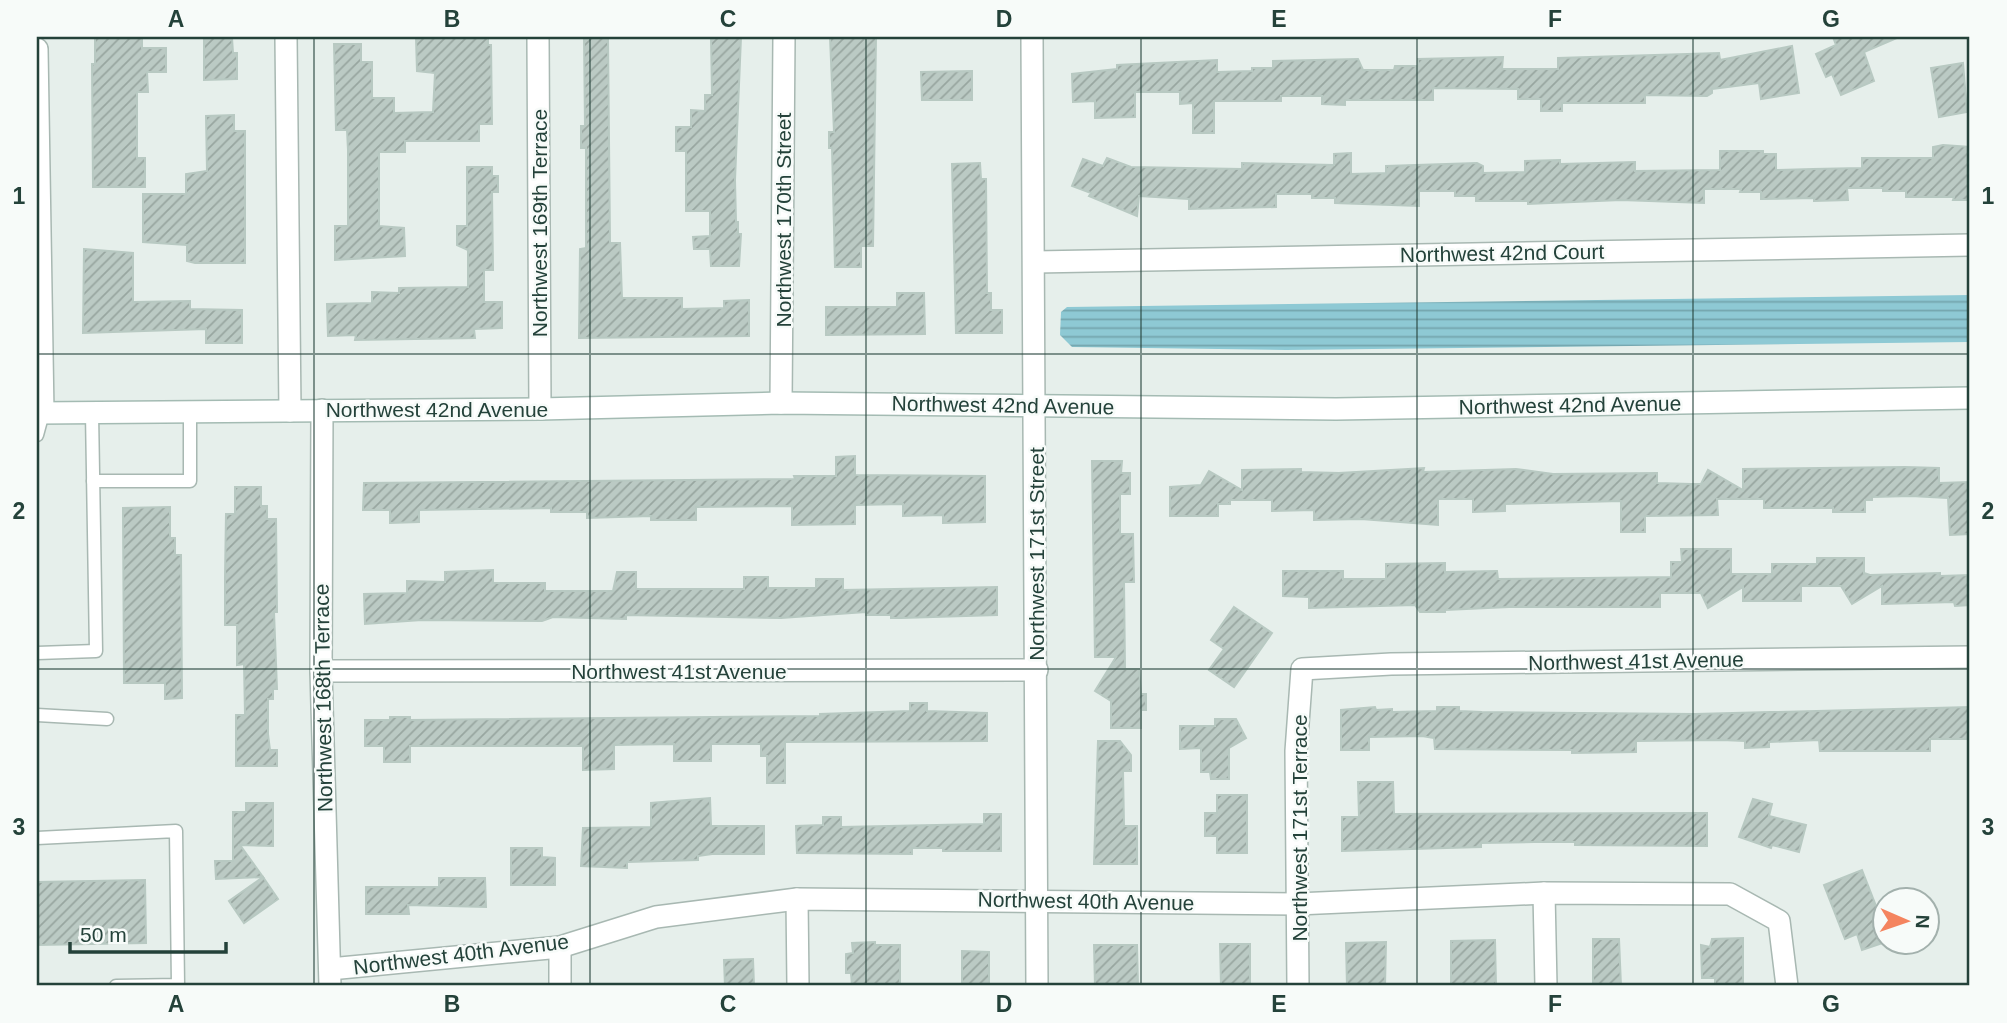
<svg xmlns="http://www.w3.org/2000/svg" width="2007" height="1023" font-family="Arial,sans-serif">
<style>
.water{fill:url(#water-rules)}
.building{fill:url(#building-hatch);stroke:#b8c9c2;stroke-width:2}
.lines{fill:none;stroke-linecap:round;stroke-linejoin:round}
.lane-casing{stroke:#a8b8b2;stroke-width:15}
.street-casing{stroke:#a8b8b2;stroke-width:24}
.secondary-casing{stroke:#a4bbb3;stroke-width:24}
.lane{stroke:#fff;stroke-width:12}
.street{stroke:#fff;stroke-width:21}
.secondary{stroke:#fff;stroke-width:21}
.grid{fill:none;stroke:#24423a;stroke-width:2;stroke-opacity:0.55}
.labels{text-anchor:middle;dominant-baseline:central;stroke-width:5;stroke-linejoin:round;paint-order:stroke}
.street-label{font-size:21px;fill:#24423a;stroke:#f7fbf9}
.neatline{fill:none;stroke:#24423a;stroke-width:2.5}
.grid-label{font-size:23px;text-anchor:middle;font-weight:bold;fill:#24423a}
</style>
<defs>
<pattern id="water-rules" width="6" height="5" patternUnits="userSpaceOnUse" patternTransform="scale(1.75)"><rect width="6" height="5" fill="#8ec9d4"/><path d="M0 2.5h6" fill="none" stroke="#74a5ad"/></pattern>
<pattern id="building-hatch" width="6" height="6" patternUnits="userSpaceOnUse" patternTransform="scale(1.75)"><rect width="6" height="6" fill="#bbcac4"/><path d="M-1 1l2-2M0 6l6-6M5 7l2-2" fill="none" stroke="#98a6a0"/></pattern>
</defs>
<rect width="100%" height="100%" fill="#e6efeb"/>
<polygon class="water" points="1970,295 1970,342 1286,350 1072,347 1060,335 1061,312 1067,307"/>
<g class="building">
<polygon points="95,37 142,37 142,48 166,48 166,72 147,72 148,92 137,92 137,158 145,158 145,187 93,187 92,64 95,64"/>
<polygon points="488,37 488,45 491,45 492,124 479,124 479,141 405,141 405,152 379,152 379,226 404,228 405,256 335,260 335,226 348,226 348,150 347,130 336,130 334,44 361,44 361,62 372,62 372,98 394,98 394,113 433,112 435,73 417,71 416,38"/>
<polygon points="584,37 608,37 610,243 620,243 622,298 682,298 682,309 724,308 724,301 749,300 749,336 579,338 580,249 586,248 586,148 581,148 581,126 585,126"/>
<polygon points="711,37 741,37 735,180 736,222 738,222 738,234 741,234 739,266 711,266 710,249 694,249 693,237 710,236 710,211 686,211 686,151 676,151 676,127 691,127 691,110 705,111 705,95 712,95"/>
<polygon points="830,37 876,37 873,246 861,246 861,267 835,267 832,148 829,148 829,132 834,132"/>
<polygon points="1833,37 1899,37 1864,52 1874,81 1841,95 1832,74 1826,77 1816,54 1836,45"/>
<polygon points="204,38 232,38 233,53 237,53 237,79 204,80"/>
<polygon points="1792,46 1799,93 1761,99 1759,83 1712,89 1712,93 1707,96 1645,95 1645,103 1562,103 1562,111 1541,111 1541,99 1518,99 1518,89 1433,88 1433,100 1345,100 1345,105 1322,104 1322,96 1281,96 1281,101 1214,101 1214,133 1193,133 1193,103 1180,104 1180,92 1135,92 1135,117 1095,118 1095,101 1073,102 1072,74 1117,69 1117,65 1217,60 1217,72 1252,71 1252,68 1273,68 1273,61 1358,59 1363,70 1394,70 1395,66 1418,66 1418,59 1503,57 1502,69 1558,69 1558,58 1719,53 1720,60"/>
<polygon points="1963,63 1967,112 1939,117 1931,68"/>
<polygon points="972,71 972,100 922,100 921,72"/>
<polygon points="234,115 234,131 245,131 245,263 195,263 187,261 187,245 143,242 143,194 186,194 186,174 207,171 206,116"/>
<polygon points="1943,145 1970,147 1970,200 1953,200 1954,197 1906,197 1906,191 1883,191 1883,188 1847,188 1848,200 1814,201 1814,198 1761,199 1761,192 1740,192 1741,189 1704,189 1704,203 1621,200 1528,204 1528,201 1476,201 1476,196 1455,196 1455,191 1419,191 1419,206 1335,203 1335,198 1312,198 1312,194 1276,194 1276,207 1189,209 1189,199 1139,196 1137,216 1089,196 1091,193 1072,186 1083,159 1103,166 1107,158 1131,167 1242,169 1242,163 1334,165 1334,154 1351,153 1351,174 1386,173 1386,166 1477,163 1483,166 1483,173 1525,172 1525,161 1560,160 1560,164 1635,162 1635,171 1720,170 1720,151 1763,151 1763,154 1776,154 1776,170 1813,169 1862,168 1862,158 1933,158 1933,147"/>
<polygon points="980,163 981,179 986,179 987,293 991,293 991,310 1002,310 1002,333 956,333 952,164"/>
<polygon points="467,167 492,167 492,176 498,176 498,192 492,192 493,270 484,270 484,302 502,302 502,328 474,329 475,338 355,340 356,335 328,336 327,304 372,303 372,292 399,293 399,288 468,287 468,250 457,245 457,226 467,226"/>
<polygon points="84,249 133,253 133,302 190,301 190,309 242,310 242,343 206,343 206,329 83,333"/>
<polygon points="897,293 924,293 925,334 826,335 826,307 897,307"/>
<polygon points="855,456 855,475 985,476 985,522 943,523 943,515 903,516 903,504 855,505 855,524 792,525 792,506 696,507 696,520 651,520 651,516 587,518 587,512 551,512 551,508 419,510 419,522 390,523 390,510 363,510 364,483 795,479 794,476 836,476 836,457"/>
<polygon points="1092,461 1122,461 1121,473 1130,473 1130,494 1120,494 1120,534 1133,534 1134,582 1124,582 1125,669 1139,669 1141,694 1146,694 1146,710 1141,710 1141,728 1111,728 1111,701 1095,691 1116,657 1095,657"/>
<polygon points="1905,467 1939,468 1939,483 1970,482 1970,534 1950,535 1948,498 1911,496 1872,497 1872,500 1865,500 1865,512 1833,512 1833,508 1764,508 1764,499 1717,499 1718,515 1645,516 1645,532 1621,532 1621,501 1505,504 1505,511 1473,512 1473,499 1438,499 1438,525 1361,519 1314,520 1314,510 1272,511 1272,500 1230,500 1230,504 1218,504 1218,516 1170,516 1170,487 1201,485 1209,471 1242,490 1242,470 1301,469 1301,472 1339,473 1424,468 1423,472 1516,469 1553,474 1657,473 1657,483 1691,484 1701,484 1708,470 1743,490 1743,469"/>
<polygon points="235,487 261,487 261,506 267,506 267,519 276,519 277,612 274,612 277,689 273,689 273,699 268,699 268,734 270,750 277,750 277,766 236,766 236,715 245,715 244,664 237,665 237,625 225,625 225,578 226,514 235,514"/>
<polygon points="170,507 170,538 175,538 175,555 181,555 182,698 165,699 165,683 124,683 123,508"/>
<polygon points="1681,549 1731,549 1731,574 1772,574 1772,564 1817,564 1817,558 1864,558 1864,573 1870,575 1940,573 1940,576 1970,575 1970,605 1955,606 1954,602 1882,604 1882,586 1852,604 1841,586 1801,586 1801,601 1743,601 1743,587 1708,608 1701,593 1660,593 1660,607 1509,607 1445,610 1445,612 1420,612 1415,605 1309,608 1309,597 1283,596 1283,571 1343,571 1343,579 1386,579 1386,564 1445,563 1445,572 1497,571 1498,579 1671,577 1671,562 1682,562"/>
<polygon points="493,570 493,583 545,583 545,591 613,591 617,572 636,572 636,589 744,589 744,577 768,577 768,588 816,588 816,579 843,579 843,590 997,587 997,615 901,618 891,618 891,615 866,615 866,612 781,618 626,615 626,619 553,617 542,621 422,620 365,624 364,594 407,593 407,581 445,582 445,572"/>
<polygon points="1234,607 1272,633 1234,687 1209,670 1224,649 1211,640"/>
<polygon points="910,703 927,703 927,711 987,713 987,741 785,742 785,783 767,783 767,756 761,756 761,744 711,744 711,761 674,761 674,744 614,745 614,769 583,770 583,746 410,746 410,762 384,762 384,746 365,746 365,720 390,720 390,717 410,717 410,720 820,716 820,714 910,711"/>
<polygon points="1375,707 1376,710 1392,709 1392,712 1437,711 1437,707 1459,707 1459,711 1482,712 1695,714 1970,707 1970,739 1930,739 1930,751 1820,751 1819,740 1769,742 1769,747 1745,748 1745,741 1722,740 1636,741 1636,752 1572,753 1572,750 1435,749 1434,738 1422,736 1369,737 1369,750 1341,750 1341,710"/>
<polygon points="1215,719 1236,719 1246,738 1229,748 1229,779 1211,779 1210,772 1201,772 1201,748 1180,749 1180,726 1215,726"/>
<polygon points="1098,741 1120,741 1131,755 1131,771 1123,771 1124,826 1137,826 1137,864 1094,864"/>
<polygon points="1358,782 1393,782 1394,814 1707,813 1707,846 1575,845 1575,842 1534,842 1481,843 1481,847 1342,851 1342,817 1359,817"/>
<polygon points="1217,795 1247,795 1247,853 1217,853 1217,836 1205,836 1205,813 1217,813"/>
<polygon points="710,798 711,826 764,826 764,854 712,854 698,856 698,860 627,862 627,868 581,866 583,828 651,827 651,803"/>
<polygon points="1753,799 1772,804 1769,816 1806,825 1799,852 1772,845 1771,848 1739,837"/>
<polygon points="246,803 273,803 273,846 240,845 263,877 216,879 215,861 233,861 233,812 246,812"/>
<polygon points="984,814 1001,814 1001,851 943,851 943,848 912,848 912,854 797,853 796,826 823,825 823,817 841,817 841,827 984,824"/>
<polygon points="511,848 542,848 542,857 555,858 555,885 511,885"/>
<polygon points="1862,870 1883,924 1874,928 1880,944 1862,950 1857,934 1845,939 1824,885"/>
<polygon points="263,877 278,899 244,923 229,901"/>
<polygon points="439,878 485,878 486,907 408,905 409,914 366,914 366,887 439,887"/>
<polygon points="145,880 146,943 37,945 37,882"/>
<polygon points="1743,938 1743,986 1715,986 1715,978 1702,978 1701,945 1710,947 1712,939"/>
<polygon points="1593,939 1619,939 1621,986 1593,986"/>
<polygon points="1495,940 1496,986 1451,986 1451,941"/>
<polygon points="875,942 875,945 900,945 900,986 852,986 851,973 846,973 846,954 853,953 852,943"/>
<polygon points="1386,942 1385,986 1347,986 1346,943"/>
<polygon points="1220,944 1250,944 1250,986 1221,986"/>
<polygon points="1094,945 1137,945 1138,986 1095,986"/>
<polygon points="962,951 989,952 989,986 962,986"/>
<polygon points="753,959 754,986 725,986 724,960"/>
</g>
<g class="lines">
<defs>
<g id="lane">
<polyline points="37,435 43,413"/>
<polyline points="93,481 190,481 190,413"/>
<polyline points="37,653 96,651 92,413"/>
<polyline points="37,715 107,719"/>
<polyline points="37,838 176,831 178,985 116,986"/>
</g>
<g id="street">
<polyline points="286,37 290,411"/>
<polyline points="538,37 540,409"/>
<polyline points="1032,37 1037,986"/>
<polyline points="37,49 43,413"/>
<polyline points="1035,262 1970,245"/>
<polyline points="781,403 784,37"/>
<polyline points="322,410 321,671 330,986"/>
<polyline points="321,671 1037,670"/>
<polyline points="1544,893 1546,986"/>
<polyline points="797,899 798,986"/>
<polyline points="560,947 560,986"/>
<polyline points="330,969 560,947 656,917 797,899 1297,904 1544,893 1730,894 1779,921 1787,986"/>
<polyline points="1298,986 1296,751 1302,669 1391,664 1970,657"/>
</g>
<polyline id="secondary" points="37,413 540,409 781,403 1336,409 1970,398"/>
</defs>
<use href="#lane" class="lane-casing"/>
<use href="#street" class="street-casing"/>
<use href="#secondary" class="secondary-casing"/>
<use href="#lane" class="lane"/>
<use href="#street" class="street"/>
<use href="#secondary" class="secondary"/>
</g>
<path class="grid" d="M314,37V986M590,37V986M866,37V986M1141,37V986M1417,37V986M1693,37V986M37,354H1970M37,669H1970"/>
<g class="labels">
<g class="street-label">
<text transform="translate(783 220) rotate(-90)">Northwest 170th Street</text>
<text transform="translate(539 223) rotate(-90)">Northwest 169th Terrace</text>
<text transform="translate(1502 253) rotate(-1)">Northwest 42nd Court</text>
<text transform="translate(1003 405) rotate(1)">Northwest 42nd Avenue</text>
<text transform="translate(1570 405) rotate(-1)">Northwest 42nd Avenue</text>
<text x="437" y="409">Northwest 42nd Avenue</text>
<text transform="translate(1036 554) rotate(-90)">Northwest 171st Street</text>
<text transform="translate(1636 661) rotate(-1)">Northwest 41st Avenue</text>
<text x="679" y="671">Northwest 41st Avenue</text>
<text transform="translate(323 698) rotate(-91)">Northwest 168th Terrace</text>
<text transform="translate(1299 828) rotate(-90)">Northwest 171st Terrace</text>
<text transform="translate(1086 901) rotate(1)">Northwest 40th Avenue</text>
<text transform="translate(461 954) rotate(-7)">Northwest 40th Avenue</text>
</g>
</g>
<rect width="2007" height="1023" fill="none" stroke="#f7fbf9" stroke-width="77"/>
<g transform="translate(1906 921) rotate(92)"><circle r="33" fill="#f7fbf9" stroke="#a3b1ad" stroke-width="2"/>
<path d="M0-5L12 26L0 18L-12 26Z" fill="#f4845f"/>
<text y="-10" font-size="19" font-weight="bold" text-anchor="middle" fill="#24423a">N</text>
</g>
<path d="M70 942v10h156v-10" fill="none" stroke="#24423a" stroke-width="3.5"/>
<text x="80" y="942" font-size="21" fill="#24423a" stroke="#f7fbf9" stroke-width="5" paint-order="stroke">50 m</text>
<rect x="38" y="38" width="1930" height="946" class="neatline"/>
<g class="grid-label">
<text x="176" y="27">A</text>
<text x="452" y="27">B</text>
<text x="728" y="27">C</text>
<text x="1004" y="27">D</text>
<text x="1279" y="27">E</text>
<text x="1555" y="27">F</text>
<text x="1831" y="27">G</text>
<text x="19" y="204">1</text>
<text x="1988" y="204">1</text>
<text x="19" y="519">2</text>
<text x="1988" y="519">2</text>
<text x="19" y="835">3</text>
<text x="1988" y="835">3</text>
<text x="176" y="1012">A</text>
<text x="452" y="1012">B</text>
<text x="728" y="1012">C</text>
<text x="1004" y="1012">D</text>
<text x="1279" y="1012">E</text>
<text x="1555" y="1012">F</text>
<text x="1831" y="1012">G</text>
</g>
</svg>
